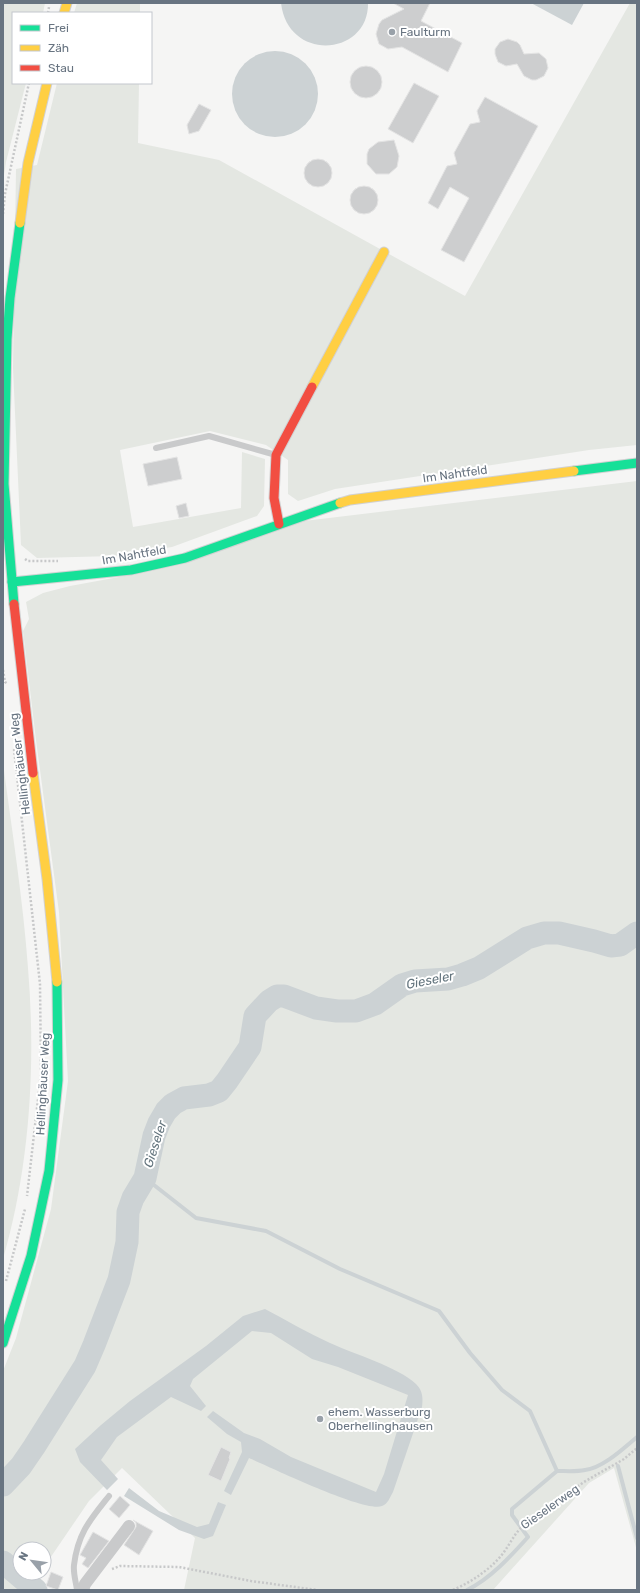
<svg xmlns="http://www.w3.org/2000/svg" width="640" height="1593" font-family="Rubik,sans-serif">
<style>
.green{fill:#e4e7e2}
.water{fill:#ccd2d4}
.lines{fill:none;stroke-linecap:round;stroke-linejoin:round}
.stream{stroke:#ccd2d4;stroke-width:4}
.river{stroke:#ccd2d4;stroke-width:23}
.building{fill:#cdcecf;stroke:#e4e4e4}
.fast-casing{stroke:#d1d1d2;stroke-width:11}
.slow-casing{stroke:#d1d1d2;stroke-width:11}
.jam-casing{stroke:#d1d1d2;stroke-width:11}
.path{stroke:#c7c8c9;stroke-width:2.5;stroke-dasharray:2 2;stroke-linecap:butt}
.lane{stroke:#c9cacb;stroke-width:6}
.street{stroke:#c9cacb;stroke-width:12}
.fast{stroke:#16e098;stroke-width:9}
.slow{stroke:#ffcf43;stroke-width:9}
.jam{stroke:#f24e42;stroke-width:9}
.poi-dot{fill:#99a1a9;stroke:#fff;stroke-width:1.5}
.labels{text-anchor:middle;dominant-baseline:central;stroke-width:4;stroke-linejoin:round;paint-order:stroke}
.poi-label{font-size:12px;fill:#687481;stroke:#fff;text-anchor:start}
.street-label{font-size:12px;fill:#687481;stroke:#fff}
.water-label{font-size:13px;font-style:italic;fill:#63747d;stroke:#fff}
</style>
<rect width="100%" height="100%" fill="#f5f5f4"/>
<g class="green">
<polygon points="3,3 45,3 43,13 13,13 13,83 26,83 6,162 3,182"/>
<polygon points="77,3 140,3 140,13 74,13"/>
<polygon points="630,3 637,3 637,445 589,450 335,489 298,501 288,494 288,460 266,445 210,431 120,450 133,527 241,508 242,452 265,459 264,506 257,516 172,547 114,556 37,558 21,545 13,368 16,169 37,165 57,83 139,83 138,143 219,160 465,296"/>
<polygon points="637,481 637,1551 614,1468 589,1483 493,1590 184,1590 195,1538 122,1468 89,1501 44,1567 44,1549 20,1549 20,1573 40,1573 34,1582 43,1590 3,1590 3,1371 16,1338 51,1209 68,1081 59,912 36,740 23,631 29,619 26,602 43,593 70,586 130,575 279,524"/>
<path d="M3,763C12,831 23,900 28,968C36,1064 30,1166 3,1259Z"/>
</g>
<g class="water">
<path d="M281,3H368C369,56 288,63 281,3Z"/>
<polygon points="531,3 584,3 572,25"/>
<circle cx="275" cy="94" r="43"/>
<path d="M265,1309C286,1320 308,1333 330,1343C354,1354 398,1367 416,1384C423,1391 423,1398 422,1407L393,1492C390,1497 388,1504 382,1506C365,1513 270,1467 249,1458L231,1495L224,1491L242,1452L241,1442L227,1434L207,1417L213,1411L244,1433L260,1439L291,1457L376,1492L384,1474L408,1395L338,1367L312,1359L271,1333L252,1331L193,1379L190,1386L206,1406L201,1411L171,1397L117,1437L101,1460L118,1479L107,1490L80,1462L75,1449L101,1425L130,1401L206,1346L243,1316Z"/>
<polygon points="129,1488 159,1511 197,1527 209,1524 218,1502 226,1505 213,1536 204,1539 179,1530 124,1496"/>
</g>
<g class="lines">
<g class="stream">
<path d="M145,1178L196,1218L266,1231L340,1269L439,1311L470,1353L502,1390L530,1411L557,1471L512,1509V1515L528,1537C511,1556 490,1579 467,1590"/>
<polyline points="618,1466 637,1538"/>
<path d="M557,1471C566,1471 576,1472 585,1470C603,1468 624,1448 637,1437"/>
</g>
<g class="river">
<polyline points="3,1485 21,1466 34,1447 85,1366 94,1345 119,1280 127,1242 128,1212 133,1198 145,1178 154,1136 159,1123 166,1111 173,1104 184,1098 209,1095 219,1091 227,1081 250,1047 255,1016 269,1001 277,996 284,996 316,1008 337,1011 356,1011 375,1004 402,985 415,981 448,979 462,975 479,968 527,938 544,933 559,933 594,941 611,946 620,945 637,933"/>
<polyline points="3,1562 36,1590"/>
</g>
</g>
<g class="building">
<polygon points="393,3 430,3 421,21 462,43 448,72 402,47 388,49 379,44 376,34 379,24 382,20 404,9"/>
<polygon points="508,39 517,42 520,45 524,54 539,53 546,59 548,68 544,76 536,80 532,80 524,76 517,64 506,66 498,62 495,54 495,49 500,42"/>
<circle cx="366" cy="82" r="16"/>
<polygon points="414,83 439,96 413,143 388,129"/>
<polygon points="485,97 538,126 464,262 441,250 469,198 450,187 438,209 428,203 447,166 457,164 454,153 470,124 480,122 477,111"/>
<polygon points="199,104 211,110 199,131 189,134 187,125"/>
<polygon points="394,140 399,156 397,167 389,174 376,174 367,164 367,154 369,149 378,142"/>
<circle cx="318" cy="173" r="14"/>
<circle cx="364" cy="200" r="14"/>
<polygon points="177,457 182,479 148,486 143,464"/>
<polygon points="186,503 189,516 179,518 176,506"/>
<polygon points="221,1447 231,1452 229,1458 230,1459 221,1481 208,1475"/>
<polygon points="120,1496 130,1505 119,1518 109,1509"/>
<polygon points="133,1520 153,1531 139,1555 124,1545 136,1527 136,1523"/>
<polygon points="93,1532 109,1541 88,1568 82,1564 86,1558 80,1555"/>
<polygon points="51,1572 63,1577 58,1590 46,1586"/>
</g>
<g class="lines">
<defs>
<g id="fast">
<polyline points="574,471 637,463"/>
<polyline points="12,582 131,570 185,558 340,503"/>
<polyline points="14,604 4,484 7,339 10,298 20,223"/>
<polyline points="3,1343 31,1256 49,1171 58,1080 57,982"/>
</g>
<g id="slow">
<polyline points="64,13 67,3"/>
<polyline points="20,223 28,163 47,83"/>
<polyline points="312,387 384,252"/>
<polyline points="340,503 350,500 574,471"/>
<polyline points="33,773 47,879 57,982"/>
</g>
<g id="jam">
<polyline points="279,524 274,498 276,455 312,387"/>
<polyline points="14,604 33,773"/>
</g>
</defs>
<use href="#fast" class="fast-casing"/>
<use href="#slow" class="slow-casing"/>
<use href="#jam" class="jam-casing"/>
<g class="path">
<polyline points="48,13 49,7"/>
<polyline points="3,214 5,194 29,83"/>
<polyline points="25,559 28,561 58,561"/>
<polyline points="3,670 5,682 8,684"/>
<polyline points="14,749 40,984 41,1073 27,1196"/>
<polyline points="6,1281 25,1209"/>
<polyline points="112,1569 120,1566 179,1567 251,1581 317,1590"/>
<path d="M453,1590C471,1582 488,1571 501,1556C510,1545 514,1533 525,1524L584,1482L624,1459L637,1448"/>
</g>
<g class="lane">
<polyline points="156,448 209,436 276,455"/>
<path d="M77,1590C76,1582 73,1573 74,1565C78,1533 90,1520 109,1496"/>
</g>
<polyline class="street" points="83,1590 85,1584 129,1526"/>
<use href="#fast" class="fast"/>
<use href="#slow" class="slow"/>
<use href="#jam" class="jam"/>
</g>
<g class="poi-dot">
<circle cx="392" cy="32" r="4"/>
<circle cx="320" cy="1419" r="4"/>
</g>
<g class="labels">
<g class="poi-label">
<text x="400" y="32">Faulturm</text>
<text x="328" y="1412">ehem. Wasserburg<tspan x="328" dy="14">Oberhellinghausen</tspan></text>
</g>
<g class="street-label">
<text transform="translate(455 474) rotate(-8)">Im Nahtfeld</text>
<text transform="translate(134 555) rotate(-10)">Im Nahtfeld</text>
<text transform="translate(20 764) rotate(-97)">Hellinghäuser Weg</text>
<text transform="translate(43 1084) rotate(-87)">Hellinghäuser Weg</text>
<text transform="translate(550 1507) rotate(-35)">Gieselerweg</text>
</g>
<g class="water-label">
<text transform="translate(430 980) rotate(-11)">Gieseler</text>
<text transform="translate(155 1144) rotate(-72)">Gieseler</text>
</g>
</g>
<rect width="640" height="1593" fill="none" stroke="#687481" stroke-width="8"/>
<rect x="12" y="12" width="140" height="72" fill="#ffffff" stroke="#c3c7cd"/>
<rect x="20" y="25" width="20" height="6" fill="#16e098" stroke="#c3c7cd"/>
<text x="48" y="32" font-size="12" fill="#687481">Frei</text>
<rect x="20" y="45" width="20" height="6" fill="#ffcf43" stroke="#c3c7cd"/>
<text x="48" y="52" font-size="12" fill="#687481">Zäh</text>
<rect x="20" y="65" width="20" height="6" fill="#f24e42" stroke="#c3c7cd"/>
<text x="48" y="72" font-size="12" fill="#687481">Stau</text>
<g transform="translate(32 1561) rotate(299)"><circle r="19" fill="#ffffff" stroke="#c3c7cd"/>
<path d="M0-3L7 15L0 10L-7 15Z" fill="#99a1a9"/>
<text y="-6" font-size="11" font-weight="bold" text-anchor="middle" fill="#687481">N</text>
</g>
</svg>
